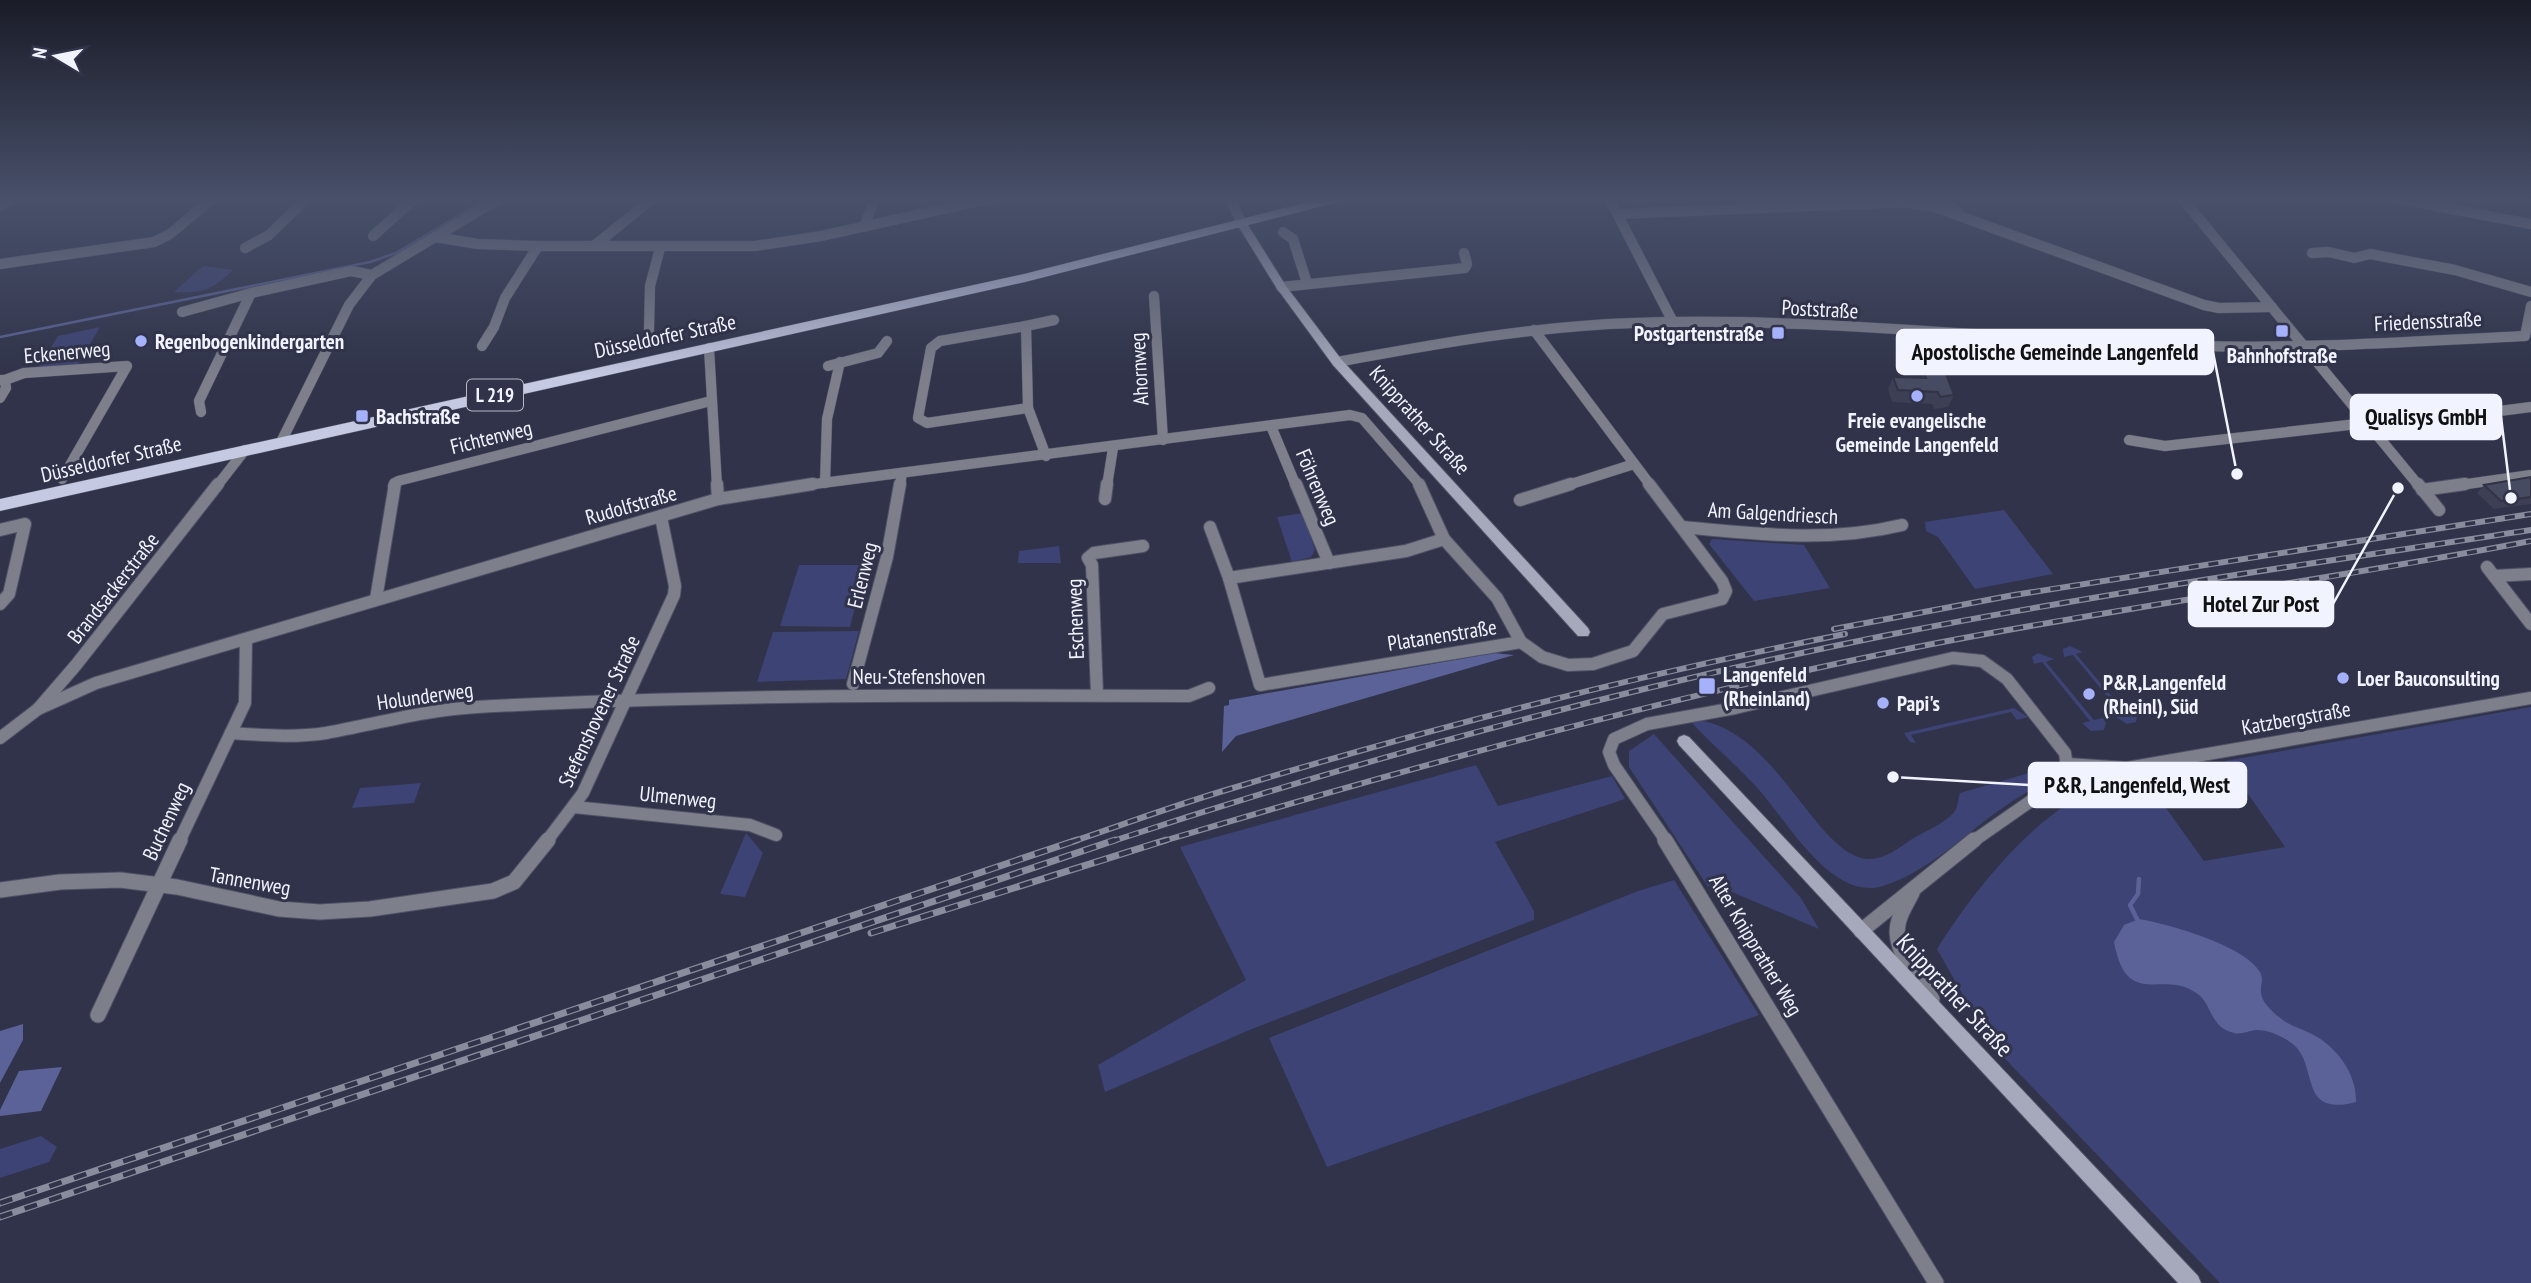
<svg xmlns="http://www.w3.org/2000/svg" width="2531" height="1283" font-family="'PT Sans Narrow',sans-serif">
<style>
.green{fill:#3d4374}
.water{fill:#5b6297}
.lines{fill:none;stroke-linecap:round;stroke-linejoin:round}
.stream-far1{stroke:#5b6297;stroke-width:2.5}
.stream{stroke:#5b6297;stroke-width:4.5}
.street-far2-casing{stroke:#4f5266;stroke-width:11}
.street-far1-casing{stroke:#4f5266;stroke-width:14}
.street-casing{stroke:#4f5266;stroke-width:17}
.secondary-casing{stroke:#4f5266;stroke-width:2}
.primary-casing{stroke:#4f5266;stroke-width:1}
.street-far2{stroke:#7d7f8b;stroke-width:10}
.street-far1{stroke:#7d7f8b;stroke-width:12}
.street{stroke:#7d7f8b;stroke-width:15}
.secondary{fill:#a6a9bb;fill-rule:evenodd}
.primary{fill:#c5c9e1;fill-rule:evenodd}
.rail-far1-casing{stroke:#898c9c;stroke-width:6}
.rail-casing{stroke:#898c9c;stroke-width:7}
.rail-far1{stroke:#303349;stroke-width:3.5;stroke-dasharray:10;stroke-linecap:butt}
.rail{stroke:#303349;stroke-width:4.5;stroke-dasharray:13;stroke-linecap:butt}
.wall{fill:#3d4054}
.building{fill:#474b62;stroke:#323445;stroke-width:2}
.poi-dot{fill:#a6b1fc;stroke:#303349;stroke-width:2.5}
.labels{text-anchor:middle;dominant-baseline:central;stroke-width:6;stroke-linejoin:round;paint-order:stroke}
.shield{fill:#303349;stroke:#b7b9c8;stroke-width:2}
.shield-label{font-size:19px;font-weight:bold;fill:#f1f3fe}
.street-label{font-size:21px;fill:#f1f3fe;stroke:#303349}
.poi-label{font-size:21px;font-weight:bold;fill:#f1f3fe;stroke:#303349;text-anchor:start}
.near-street-label{font-size:24px;fill:#f1f3fe;stroke:#303349}
.leader{fill:none;stroke:#f1f3fe;stroke-width:2.5}
.callout-dot{fill:#f1f3fe;stroke:#303349;stroke-width:2.5}
.callout{fill:#f1f3fe;stroke:#f1f3fe;stroke-width:2.5}
.callout-label{font-size:23px;text-anchor:middle;font-weight:bold;fill:#111}
</style>
<rect width="100%" height="100%" fill="#303349"/>
<g class="green">
<path d="M203,266L233,270C213,289 203,294 174,292Z"/>
<polygon points="100,327 78,364 38,368 58,336"/>
<polygon points="2004,510 2053,574 1975,589 1938,537 1926,531 1925,522"/>
<polygon points="1303,513 1315,550 1311,557 1292,562 1277,517"/>
<polygon points="1712,539 1804,545 1830,588 1754,601 1709,544"/>
<polygon points="1059,546 1061,563 1018,563 1019,551"/>
<polygon points="799,565 866,565 850,627 780,626"/>
<polygon points="859,631 846,679 757,682 773,632"/>
<polygon points="2070,646 2083,652 2076,654 2125,712 2133,711 2137,716 2136,722 2127,724 2113,715 2121,713 2073,655 2064,657 2063,649"/>
<polygon points="2038,653 2054,659 2046,662 2094,720 2103,718 2106,723 2104,730 2091,731 2082,723 2090,721 2042,662 2034,664 2032,657"/>
<path d="M2531,707V1283H2220L1990,1043L1937,949C1970,896 2025,826 2081,796C2099,786 2123,782 2143,776L2204,861L2285,847L2225,761Z"/>
<polygon points="2014,708 2028,717 2017,720 2011,712 1911,735 1916,743 1910,742 1904,733"/>
<path d="M1698,720C1779,732 1816,857 1869,859C1885,859 1899,848 1912,839C1924,832 1950,821 1956,809C1958,804 1958,798 1960,793L2036,771L2048,780C2030,790 2012,801 1994,814C1960,839 1925,873 1883,886C1832,902 1787,821 1759,790C1738,766 1713,746 1691,722Z"/>
<polygon points="1654,734 1801,898 1819,929 1713,884 1708,887 1629,767 1629,751"/>
<polygon points="1476,765 1498,806 1612,776 1625,799 1495,842 1534,911 1534,920 1252,1029 1105,1092 1098,1065 1246,980 1180,847"/>
<polygon points="421,783 414,803 352,808 360,788"/>
<polygon points="746,833 763,853 745,897 720,894"/>
<polygon points="1674,880 1759,1015 1327,1167 1269,1038 1638,891"/>
<polygon points="41,1136 57,1147 49,1162 0,1178 0,1149"/>
</g>
<g class="water">
<polygon points="1494,653 1514,655 1236,736 1222,752 1224,706 1229,705 1229,700"/>
<path d="M2139,919C2168,924 2244,945 2260,972C2263,978 2262,980 2261,987C2259,1000 2270,1010 2279,1017C2289,1026 2301,1028 2312,1034C2337,1047 2357,1074 2356,1102C2299,1117 2318,1068 2295,1046C2285,1037 2268,1029 2255,1030C2248,1031 2242,1035 2234,1033C2211,1028 2212,1006 2199,995C2164,967 2127,1012 2114,942L2124,925Z"/>
<polygon points="23,1024 23,1040 0,1083 0,1031"/>
<polygon points="62,1067 41,1111 0,1116 0,1110 19,1071"/>
</g>
<g class="lines">
<polyline class="stream-far1" points="0,337 370,262 396,253 488,198"/>
<polyline class="stream" points="2137,919 2130,905 2138,894 2139,879"/>
<defs>
<g id="street-far2">
<polyline points="1230,198 1242,224"/>
<polyline points="1609,198 1673,322"/>
<polyline points="1944,198 1960,215"/>
<polyline points="2182,198 2419,486"/>
<polyline points="2394,198 2531,224"/>
<polyline points="0,206 11,198"/>
<polyline points="1618,214 1907,202 1935,207 2204,305 2219,308 2272,307"/>
<polyline points="865,224 875,198"/>
<polyline points="1283,232 1293,239 1307,283"/>
<polyline points="373,236 415,198"/>
<polyline points="435,237 478,244 538,246 755,246 821,236 993,198"/>
<polyline points="594,246 653,198"/>
<polyline points="245,248 269,235 307,198"/>
<polyline points="2312,253 2329,252 2354,258 2370,254 2455,270 2531,292"/>
<polyline points="0,264 154,242 170,234 213,198"/>
<polyline points="1281,287 1465,268 1467,264 1464,253"/>
<polyline points="1154,296 1163,440"/>
<polyline points="182,312 251,293 351,271 372,275"/>
<polyline points="1026,326 940,341 931,348 918,418 927,423 1028,408"/>
<polyline points="649,330 650,286 660,248"/>
<polyline points="1534,330 1651,486"/>
<polyline points="482,346 494,327 505,298 538,246"/>
<polyline points="709,348 717,486"/>
<path d="M1337,362C1435,344 1534,326 1634,323C1823,316 2013,342 2202,346C2310,349 2417,341 2525,336L2531,306"/>
<polyline points="828,366 878,353 887,341"/>
<polyline points="0,380 5,380 6,388 0,398"/>
<polyline points="5,380 24,373 127,366 62,479"/>
<polyline points="201,412 199,401 251,293"/>
<polyline points="2484,413 2531,407"/>
<polyline points="1271,426 1296,486"/>
<polyline points="2129,440 2165,446 2366,423"/>
<polyline points="281,442 349,305 372,275 500,198"/>
<polyline points="1046,456 1028,408 1026,326 1054,320"/>
<polyline points="825,483 827,419 840,362"/>
<polyline points="217,486 245,450"/>
<polyline points="393,486 398,481 711,401"/>
<polyline points="799,486 1350,415 1362,418 1421,486"/>
<polyline points="900,486 902,473"/>
<polyline points="1107,486 1113,448"/>
<polyline points="1565,486 1634,464"/>
<polyline points="2453,486 2531,475"/>
</g>
<g id="street-far1">
<polyline points="717,484 718,499"/>
<polyline points="1296,484 1329,563"/>
<polyline points="1419,484 1444,539"/>
<polyline points="2418,484 2439,510"/>
<polyline points="2422,490 2465,484"/>
<polyline points="1105,499 1107,484"/>
<polyline points="1520,500 1571,484"/>
<polyline points="1210,527 1229,578"/>
<path d="M1682,527C1756,534 1828,543 1902,525"/>
<polyline points="0,530 25,524 9,594 0,604"/>
<polygon points="1444,539 1497,598 1521,642 1260,685 1229,578 1406,551"/>
<polyline points="2487,567 2531,624"/>
<polyline points="2494,576 2531,574"/>
<polyline points="376,599 395,484"/>
<polyline points="1521,642 1542,657 1568,665 1593,664 1633,651 1663,614 1722,599 1726,591 1722,581 1649,484"/>
<polyline points="853,684 887,557 900,484"/>
<polyline points="1097,694 1092,565 1088,558 1094,553 1143,546"/>
<polyline points="38,709 96,683 718,499 813,484"/>
<path d="M231,733C262,735 294,738 326,733C376,724 425,710 477,707C714,694 951,695 1189,696L1209,688"/>
<polyline points="0,738 38,709 76,665 218,484"/>
<polyline points="2068,764 2127,768 2531,698"/>
<polyline points="574,807 750,825 776,835"/>
<polyline points="179,842 245,703 246,639"/>
<polyline points="546,842 583,793 674,595 675,586 661,517"/>
<polyline points="1667,842 1614,765 1609,752 1614,739 1647,724 1735,708 1953,658 1982,661 2007,679 2065,753 2068,775 1972,842"/>
</g>
<g id="street">
<polyline points="1665,840 1936,1283"/>
<polyline points="0,890 60,882 120,880 177,887 279,909 320,912 370,909 493,891 514,882 548,840"/>
<path d="M1912,893C1907,903 1900,913 1898,924C1892,950 1919,979 1932,999"/>
<polyline points="1861,931 1974,840"/>
<polyline points="98,1015 180,840"/>
</g>
<g id="secondary">
<polygon points="1242,221 1246,222 1286,286 1341,359 1588,628 1590,632 1588,636 1578,636 1333,365 1276,287 1237,224"/>
<polygon points="1684,735 1689,737 2198,1276 2201,1283 2178,1283 1679,745 1677,741 1679,737"/>
</g>
<polygon id="primary" points="1324,198 1343,198 1342,201 1025,282 0,511 0,499 1024,274"/>
</defs>
<use href="#street-far2" class="street-far2-casing"/>
<use href="#street-far1" class="street-far1-casing"/>
<use href="#street" class="street-casing"/>
<use href="#secondary" class="secondary-casing"/>
<use href="#primary" class="primary-casing"/>
<use href="#street-far2" class="street-far2"/>
<use href="#street-far1" class="street-far1"/>
<use href="#street" class="street"/>
<use href="#secondary" class="secondary"/>
<use href="#primary" class="primary"/>
<defs>
<g id="rail-far1">
<polyline points="1834,629 2014,595 2531,514"/>
<path d="M1071,842C1125,824 1178,804 1233,788C1434,727 1639,675 1845,634"/>
<path d="M1110,842C1365,758 1624,688 1888,635C2101,593 2316,563 2531,530"/>
<path d="M1160,842C1408,768 1659,699 1912,648C2117,607 2325,581 2531,541"/>
</g>
<g id="rail">
<polyline points="871,933 1166,840"/>
<polyline points="0,1203 1077,840"/>
<polyline points="0,1217 1115,840"/>
</g>
</defs>
<use href="#rail-far1" class="rail-far1-casing"/>
<use href="#rail" class="rail-casing"/>
<use href="#rail-far1" class="rail-far1"/>
<use href="#rail" class="rail"/>
</g>
<g class="wall">
<polygon points="1924,373 1954,395 1948,407 1934,409 1932,404 1892,402 1888,389 1893,377 1922,378"/>
<polygon points="2531,477 2531,504 2494,509 2477,493 2484,485"/>
</g>
<g class="building">
<polygon points="1924,373 1946,374 1954,395 1940,397 1938,392 1898,390 1893,377 1926,378"/>
<polygon points="2531,477 2531,497 2501,501 2484,485"/>
</g>
<linearGradient id="sky" x2="0" y2="1"><stop stop-color="#1a1c28"/><stop offset="0.53" stop-color="#48506a"/><stop offset="1" stop-color="#48506a" stop-opacity="0"/></linearGradient>
<rect width="2531" height="377" fill="url(#sky)"/>
<g class="poi-dot">
<rect x="2275" y="324" width="14" height="14" rx="3.5"/>
<rect x="1771" y="326" width="14" height="14" rx="3.5"/>
<circle cx="141" cy="341" r="7"/>
<circle cx="1917" cy="396" r="7"/>
<rect x="355" y="409" width="14" height="14" rx="3.5"/>
<circle cx="2343" cy="678" r="7"/>
<rect x="1698" y="677" width="18" height="18" rx="3.5"/>
<circle cx="2089" cy="694" r="7"/>
<circle cx="1883" cy="703" r="7"/>
</g>
<g class="labels">
<rect class="shield" x="467" y="379.5" width="56" height="31" rx="5"/>
<g class="shield-label">
<text x="495" y="395">L 219</text>
</g>
<g class="street-label">
<text transform="translate(1820 309) rotate(3)">Poststraße</text>
<text transform="translate(2428 321) rotate(-3)">Friedensstraße</text>
<text transform="translate(665 336) rotate(-12)">Düsseldorfer Straße</text>
<text transform="translate(67 352) rotate(-5)">Eckenerweg</text>
<text transform="translate(1139 369) rotate(-93)">Ahornweg</text>
<text transform="translate(1420 420) rotate(48)">Knipprather Straße</text>
<text transform="translate(491 437) rotate(-14)">Fichtenweg</text>
<text transform="translate(111 459) rotate(-13)">Düsseldorfer Straße</text>
<text transform="translate(1318 487) rotate(67)">Föhrenweg</text>
<text transform="translate(631 505) rotate(-16)">Rudolfstraße</text>
<text transform="translate(1773 513) rotate(3)">Am Galgendriesch</text>
<text transform="translate(862 575) rotate(-76)">Erlenweg</text>
<text transform="translate(113 588) rotate(-52)">Brandsackerstraße</text>
<text transform="translate(1075 619) rotate(-92)">Eschenweg</text>
<text transform="translate(1442 635) rotate(-9)">Platanenstraße</text>
<text x="919" y="676">Neu-Stefenshoven</text>
<text transform="translate(425 696) rotate(-8)">Holunderweg</text>
<text transform="translate(599 711) rotate(-65)">Stefenshovener Straße</text>
<text transform="translate(2296 718) rotate(-10)">Katzbergstraße</text>
<text transform="translate(678 797) rotate(6)">Ulmenweg</text>
<text transform="translate(166 821) rotate(-65)">Buchenweg</text>
<text transform="translate(250 881) rotate(10)">Tannenweg</text>
<text transform="translate(1756 945) rotate(59)">Alter Knipprather Weg</text>
</g>
<g class="poi-label">
<text x="1764" y="333" text-anchor="end">Postgartenstraße</text>
<text x="155" y="341">Regenbogenkindergarten</text>
<text x="2282" y="355" text-anchor="middle">Bahnhofstraße</text>
<text x="376" y="416">Bachstraße</text>
<text x="1917" y="420" text-anchor="middle">Freie evangelische<tspan x="1917" dy="24">Gemeinde Langenfeld</tspan></text>
<text x="1723" y="674">Langenfeld<tspan x="1723" dy="24">(Rheinland)</tspan></text>
<text x="2357" y="678">Loer Bauconsulting</text>
<text x="2103" y="682">P&amp;R,Langenfeld<tspan x="2103" dy="24">(Rheinl), Süd</tspan></text>
<text x="1897" y="703">Papi's</text>
</g>
<g class="near-street-label">
<text transform="translate(1955 995) rotate(47)">Knipprather Straße</text>
</g>
</g>
<path class="leader" d="M2237 474L2213 352M2511 498L2501 417M2398 488L2333 604M1893 777L2029 785"/>
<g class="callout-dot">
<circle cx="2237" cy="474" r="7"/>
<circle cx="2511" cy="498" r="7"/>
<circle cx="2398" cy="488" r="7"/>
<circle cx="1893" cy="777" r="7"/>
</g>
<g class="callout">
<rect x="1897" y="330" width="316" height="44" rx="7"/>
<rect x="2351" y="395" width="150" height="44" rx="7"/>
<rect x="2189" y="582" width="144" height="44" rx="7"/>
<rect x="2029" y="763" width="217" height="44" rx="7"/>
</g>
<g class="callout-label">
<text x="2055" y="360">Apostolische Gemeinde Langenfeld</text>
<text x="2426" y="425">Qualisys GmbH</text>
<text x="2261" y="612">Hotel Zur Post</text>
<text x="2137" y="793">P&amp;R, Langenfeld, West</text>
</g>
<g transform="translate(56 56) rotate(280)" stroke="#303349" stroke-width="5" paint-order="stroke">
<path d="M0-5L12 26L0 18L-12 26Z" fill="#f1f3fe"/>
<text y="-10" font-size="19" font-weight="bold" text-anchor="middle" fill="#f1f3fe">N</text>
</g>
</svg>
